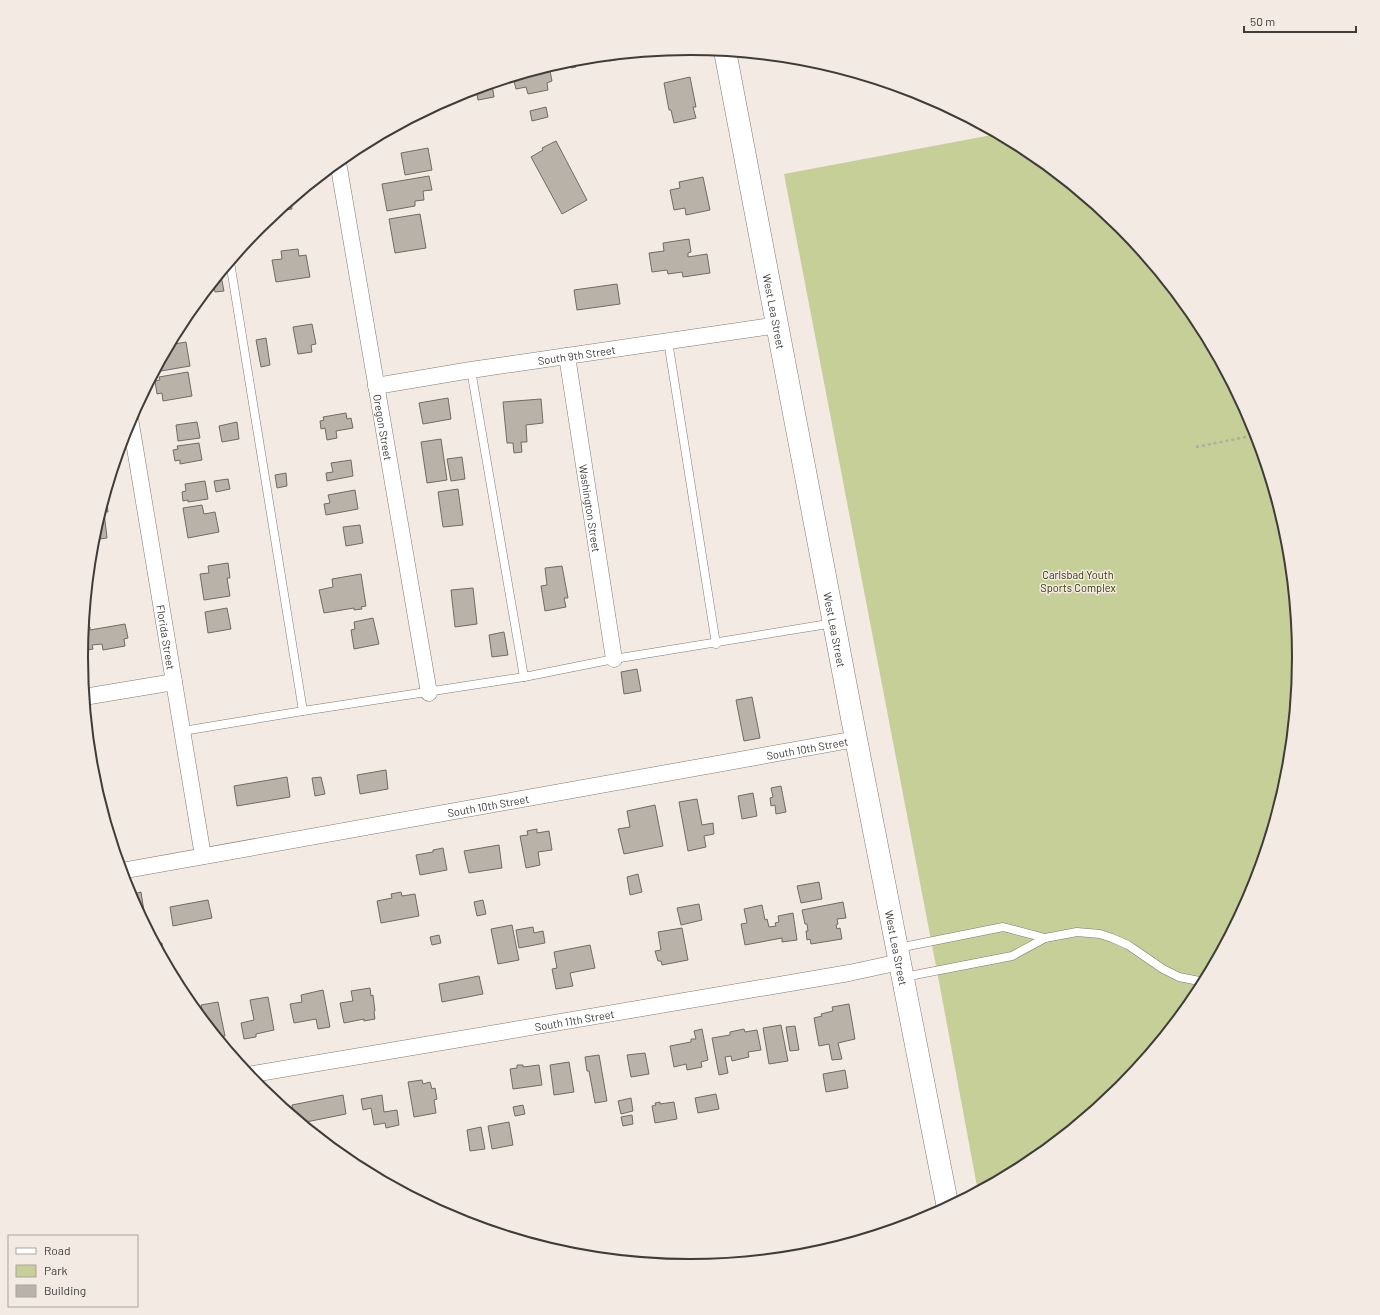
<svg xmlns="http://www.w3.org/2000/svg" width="1380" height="1315" font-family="Barlow,sans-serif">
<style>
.green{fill:#c7cf98}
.building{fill:#b8b2a9;stroke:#716b63}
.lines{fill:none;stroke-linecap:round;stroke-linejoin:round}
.lane-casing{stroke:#807a72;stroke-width:9}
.street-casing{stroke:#807a72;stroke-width:17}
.secondary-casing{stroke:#807a72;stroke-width:23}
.path{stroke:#b2aca5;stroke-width:2.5;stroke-dasharray:3 3;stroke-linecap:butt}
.lane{stroke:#fff;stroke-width:8}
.street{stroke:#fff;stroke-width:16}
.secondary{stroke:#fff;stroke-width:22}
.labels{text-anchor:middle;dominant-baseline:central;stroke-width:3;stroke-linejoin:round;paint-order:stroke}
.street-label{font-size:11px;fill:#3f3c39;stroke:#f3ebe3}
.park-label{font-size:11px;fill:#353907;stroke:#f3ebe3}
.rim{fill:none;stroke:#3f3c39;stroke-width:2}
</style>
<rect width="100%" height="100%" fill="#f3ebe3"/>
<polygon class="green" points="997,134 1029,151 1121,227 1197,319 1253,424 1288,539 1299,658 1288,777 1253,891 1197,996 1121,1089 1028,1164 978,1192 940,987 784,174"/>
<g class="building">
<polygon points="645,52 645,54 609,61 608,56"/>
<polygon points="596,57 597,62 575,66 576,67 571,68 571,67 560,69 559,64 571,60"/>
<polygon points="549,66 552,81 547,83 548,90 528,94 526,87 516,89 513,77"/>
<polygon points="690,77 696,107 693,107 696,118 674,123 671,110 669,110 664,83"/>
<polygon points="492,84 494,97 478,100 476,89"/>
<polygon points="456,95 457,100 448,102 447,99"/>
<polygon points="546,107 548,117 532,121 530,111"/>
<polygon points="556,141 587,200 562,214 531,157 543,150 542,148"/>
<polygon points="428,148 432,170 405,175 401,153"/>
<polygon points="429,176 432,190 423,191 424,200 415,201 415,206 387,211 382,184"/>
<polygon points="703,177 710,210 686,215 685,208 674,210 670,190 680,188 679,182"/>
<polygon points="291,201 292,209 278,211"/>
<polygon points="420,214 426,248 395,253 389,219"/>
<polygon points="689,239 691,252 688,253 688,257 707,254 710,273 683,277 682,272 668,274 667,270 652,272 649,253 664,251 663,243"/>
<polygon points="298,249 299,256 306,255 310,277 276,282 272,260 282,259 281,251"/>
<polygon points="221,276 224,291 215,292 213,282 218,277"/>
<polygon points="617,284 620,304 577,310 574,290"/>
<polygon points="312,324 316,344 311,345 312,352 298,354 293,327"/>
<polygon points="266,338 270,365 261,367 256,340"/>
<polygon points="186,342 190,366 161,371 160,368 156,369 169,345"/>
<polygon points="188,372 192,396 163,401 162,393 157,394 155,381 160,380 159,377"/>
<polygon points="448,398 451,419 423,424 419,403"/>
<polygon points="541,399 543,423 526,425 527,442 521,442 522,452 514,453 513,443 507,443 503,402"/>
<polygon points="346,413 347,419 351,418 353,428 336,431 337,438 327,440 325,428 321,429 320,421 324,420 323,417"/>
<polygon points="197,422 200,438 178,441 176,425"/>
<polygon points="237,422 239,439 222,442 219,426"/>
<polygon points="441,439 447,480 427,483 421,442"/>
<polygon points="199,443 202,460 180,464 180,460 175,461 173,450 178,449 177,446"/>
<polygon points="462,457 465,479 451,481 447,459"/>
<polygon points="351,460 353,476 327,481 326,473 333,472 331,463"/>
<polygon points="286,473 287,486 277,488 275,475"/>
<polygon points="228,479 230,489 216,492 214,481"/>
<polygon points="205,481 208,499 188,502 188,500 183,501 182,492 186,491 185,484"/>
<polygon points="458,489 463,525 443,527 438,492"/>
<polygon points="355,490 358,509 326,515 324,504 330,503 328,495"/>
<polygon points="107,501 108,512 104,512 107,538 92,540 103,502"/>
<polygon points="202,505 204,514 215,512 219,532 188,538 183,508"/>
<polygon points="360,525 363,543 346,546 343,527"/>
<polygon points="228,563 230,578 227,578 230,596 204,600 200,574 209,573 208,566"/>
<polygon points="562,566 568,598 564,598 566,607 545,611 541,586 547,585 545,568"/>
<polygon points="361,574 366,606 361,607 362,609 354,610 354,608 324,613 319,590 333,587 332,579"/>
<polygon points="473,588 477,624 455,627 451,590"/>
<polygon points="227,608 231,629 208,633 205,612"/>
<polygon points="373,618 379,644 354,649 351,630 355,629 354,622"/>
<polygon points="125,624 128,638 124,639 125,646 103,650 102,644 92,645 93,649 81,651 83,628 90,627 90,630"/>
<polygon points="504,632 508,655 492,657 489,635"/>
<polygon points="637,669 641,691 624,694 621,672"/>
<polygon points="752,697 760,738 744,741 736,700"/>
<polygon points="386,770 388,789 360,794 357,775"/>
<polygon points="287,777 290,797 237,806 234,786"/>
<polygon points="321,777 325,794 315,796 312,778"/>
<polygon points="781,786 786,812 776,814 775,805 771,806 770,798 773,797 771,788"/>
<polygon points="753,793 757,816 742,819 738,796"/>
<polygon points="697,799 702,825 713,823 714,834 704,836 706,847 688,851 679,802"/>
<polygon points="655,805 663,846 624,854 618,829 630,827 627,811"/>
<polygon points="537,829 537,833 549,831 552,850 538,852 540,865 526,868 520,836 528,835 527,831"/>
<polygon points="499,845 502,868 469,873 464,851"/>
<polygon points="443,848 447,870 420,875 416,855 433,852 433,850"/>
<polygon points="638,874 642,892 630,895 627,877"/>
<polygon points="819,882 822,899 801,903 797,886"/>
<polygon points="132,889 133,894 141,892 144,911 138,912 127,890"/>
<polygon points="401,892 402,896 415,894 419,916 381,923 377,901 392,898 391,894"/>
<polygon points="208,900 212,918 173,926 170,907"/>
<polygon points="483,900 486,914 477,916 474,902"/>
<polygon points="843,902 846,918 837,919 838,924 836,925 837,929 840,928 842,939 811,944 810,939 807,940 806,931 808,931 807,924 805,924 802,910"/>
<polygon points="699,904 702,920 681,925 677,908"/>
<polygon points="762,905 765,920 767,919 769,927 776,926 775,923 779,922 778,916 793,913 797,940 782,942 782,938 745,945 741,924 747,923 744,909"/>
<polygon points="512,925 519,960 498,964 491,929"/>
<polygon points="533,927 534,933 543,931 545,943 519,948 516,930"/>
<polygon points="682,928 688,960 662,965 661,961 658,961 655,951 661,950 658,932"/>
<polygon points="439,935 441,943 432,945 430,937"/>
<polygon points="162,943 165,962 155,944"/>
<polygon points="590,945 595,968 570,973 573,986 556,989 552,969 557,968 554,952"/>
<polygon points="479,976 483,994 442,1002 439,984"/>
<polygon points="370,988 371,996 373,995 375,1011 374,1012 375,1019 364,1021 364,1019 344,1023 340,1003 353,1001 351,991"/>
<polygon points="323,990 330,1027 318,1029 316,1019 294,1023 290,1004 302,1002 301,995"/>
<polygon points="268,997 274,1030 256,1034 256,1037 244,1039 241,1023 254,1020 250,1000"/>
<polygon points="218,1002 225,1036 217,1038 205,1022 201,1005"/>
<polygon points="849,1004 855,1039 838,1043 842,1059 832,1060 829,1044 819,1046 814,1018 822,1016 821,1014 833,1011 832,1007"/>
<polygon points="781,1025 788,1061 769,1064 763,1028"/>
<polygon points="795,1026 799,1050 790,1051 786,1027"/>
<polygon points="702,1029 708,1060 701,1062 702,1067 687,1070 686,1064 674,1067 670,1046 691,1042 691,1039 696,1039 694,1031"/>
<polygon points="744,1029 745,1032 757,1030 761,1050 748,1052 749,1057 732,1061 731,1056 725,1057 728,1073 719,1075 712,1038 730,1035 730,1032"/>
<polygon points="645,1053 649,1074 631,1077 627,1055"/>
<polygon points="599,1055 607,1101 595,1103 589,1071 587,1071 585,1057"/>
<polygon points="569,1062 574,1092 554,1095 550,1065"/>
<polygon points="517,1065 523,1065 523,1067 539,1065 542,1085 513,1089 510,1069 517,1068"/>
<polygon points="845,1070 848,1088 826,1092 823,1074"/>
<polygon points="422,1080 423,1084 430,1082 432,1089 435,1088 437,1099 434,1100 436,1113 414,1117 408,1082"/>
<polygon points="716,1094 719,1109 698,1113 695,1098"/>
<polygon points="343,1095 346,1114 301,1123 294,1117 292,1105"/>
<polygon points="382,1095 384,1112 397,1110 399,1125 386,1128 385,1123 374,1125 371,1108 363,1110 361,1099"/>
<polygon points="631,1098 633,1111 621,1114 618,1101"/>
<polygon points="660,1102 660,1104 674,1102 677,1119 655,1123 652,1106 656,1105 655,1103"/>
<polygon points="523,1105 525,1114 515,1116 513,1107"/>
<polygon points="632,1115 633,1124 623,1126 621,1117"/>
<polygon points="509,1122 513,1145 492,1149 488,1126"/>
<polygon points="481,1127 485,1149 470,1151 467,1130"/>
</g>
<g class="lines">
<defs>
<g id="lane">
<polyline points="230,262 303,711 524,677"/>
<polyline points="668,341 716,644"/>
<polyline points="471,370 524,677 614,659 834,623"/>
<polyline points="183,731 303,711"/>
<polyline points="898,948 1003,927 1045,938"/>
<polyline points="904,977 1012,956 1045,938 1077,932 1100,934 1112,938 1128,945 1163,969 1179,977 1204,982"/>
</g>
<g id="street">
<path id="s1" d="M338,162L429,693"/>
<path id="s2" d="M567,356L614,659"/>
<path id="s3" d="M376,386L471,370L778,325"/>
<path id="s4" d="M130,418L203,856"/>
<polyline points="84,697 174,682"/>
<path id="s5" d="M121,871L856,739"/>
<path id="s6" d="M248,1075L849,973L900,962"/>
</g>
<g id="secondary">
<path id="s7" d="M725,51L856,739L948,1208"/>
</g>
</defs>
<use href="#lane" class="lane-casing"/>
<use href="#street" class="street-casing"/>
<use href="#secondary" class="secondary-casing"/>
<polyline class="path" points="1196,447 1256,435"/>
<use href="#lane" class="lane"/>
<use href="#street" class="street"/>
<use href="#secondary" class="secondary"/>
</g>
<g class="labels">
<g class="street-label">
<text stroke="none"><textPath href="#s7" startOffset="265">West Lea Street</textPath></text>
<text stroke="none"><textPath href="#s3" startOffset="203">South 9th Street</textPath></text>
<text stroke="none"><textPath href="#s1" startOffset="269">Oregon Street</textPath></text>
<text stroke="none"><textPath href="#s2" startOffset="154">Washington Street</textPath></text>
<text stroke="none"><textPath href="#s7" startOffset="589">West Lea Street</textPath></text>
<text stroke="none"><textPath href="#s4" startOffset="222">Florida Street</textPath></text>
<text stroke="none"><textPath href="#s5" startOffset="697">South 10th Street</textPath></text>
<text stroke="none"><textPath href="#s5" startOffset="373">South 10th Street</textPath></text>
<text stroke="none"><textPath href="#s7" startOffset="913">West Lea Street</textPath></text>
<text stroke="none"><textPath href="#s6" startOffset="331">South 11th Street</textPath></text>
</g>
<g class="park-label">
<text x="1078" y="574">Carlsbad Youth<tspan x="1078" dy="13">Sports Complex</tspan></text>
</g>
</g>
<path d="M0 0H1380V1315H0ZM88 657a602 602 0 1 1 1204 0a602 602 0 1 1-1204 0Z" fill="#f3ebe3" fill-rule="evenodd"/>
<path class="rim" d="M88 657a602 602 0 1 1 1204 0a602 602 0 1 1-1204 0Z"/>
<rect x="8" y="1235" width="130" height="72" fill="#f3ebe3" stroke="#aba59f"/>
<rect x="16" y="1248" width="20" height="6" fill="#ffffff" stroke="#aba59f"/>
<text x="44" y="1255" font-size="12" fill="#3f3c39">Road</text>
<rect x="16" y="1265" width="20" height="12" fill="#c7cf98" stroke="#aba59f"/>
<text x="44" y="1275" font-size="12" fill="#3f3c39">Park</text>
<rect x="16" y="1285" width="20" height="12" fill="#b8b2a9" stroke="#aba59f"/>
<text x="44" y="1295" font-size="12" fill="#3f3c39">Building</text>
<path d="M1244 26v6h112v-6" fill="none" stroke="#3f3c39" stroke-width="2"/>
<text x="1250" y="26" font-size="12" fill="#3f3c39" stroke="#f3ebe3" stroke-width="3" paint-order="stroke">50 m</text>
</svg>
